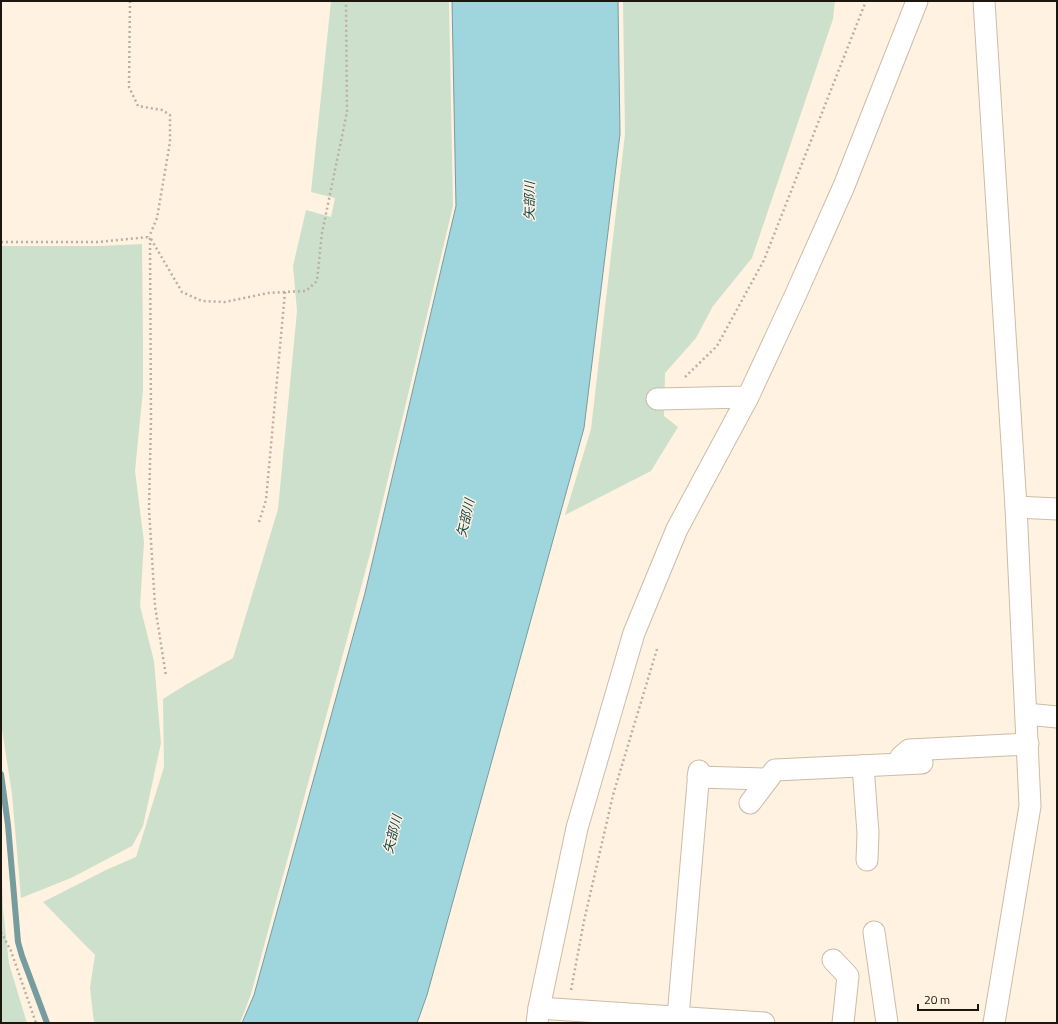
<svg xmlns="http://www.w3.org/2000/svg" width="1058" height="1024" font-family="'Titillium Web','Noto Sans JP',sans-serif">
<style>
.green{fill:#cde0cb}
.water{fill:#9fd5dd;stroke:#779c9f}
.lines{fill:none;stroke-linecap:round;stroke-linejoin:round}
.stream{stroke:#779c9f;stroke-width:6}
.minor-casing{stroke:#ccbca8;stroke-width:23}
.path{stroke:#bab0a1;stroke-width:2.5;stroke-dasharray:2 3;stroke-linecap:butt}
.minor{stroke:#fff;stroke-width:21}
.labels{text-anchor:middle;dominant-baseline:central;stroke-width:3;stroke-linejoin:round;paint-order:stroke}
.water-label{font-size:13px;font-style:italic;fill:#15464c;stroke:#fff2e1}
</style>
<rect width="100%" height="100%" fill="#fff2e1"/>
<g class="green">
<polygon points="331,1 449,1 453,206 370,554 251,994 240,1023 94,1023 90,988 95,955 43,902 106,870 136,857 164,767 163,699 187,684 233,658 278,509 297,311 293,266 306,210 331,217 335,198 311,192"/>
<polygon points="623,1 835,1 833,19 752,258 713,306 696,338 665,373 664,416 678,427 651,471 565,515 591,429 625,134"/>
<polygon points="142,244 143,344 143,390 135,471 144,542 140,606 154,661 161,743 143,826 132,846 71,878 21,898 12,794 1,723 1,246 101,246"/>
<polygon points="1,842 3,909 9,964 27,1023 1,1023"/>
</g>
<polygon class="water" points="452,1 618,1 620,134 584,428 427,995 417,1023 242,1023 254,995 365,593 456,206"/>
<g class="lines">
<polyline class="stream" points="1,774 8,825 18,942 22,956 47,1023"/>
<defs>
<g id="minor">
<polyline points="984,1 1016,507 1030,806 994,1023"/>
<polyline points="657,399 748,397"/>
<polyline points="1016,507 1057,509"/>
<polyline points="1026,714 1057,717"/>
<polyline points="901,758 901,757 909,750 1028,744"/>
<polyline points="863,766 868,833 867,860"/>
<polyline points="698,777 768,779"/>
<polyline points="750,803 775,770 922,763"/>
<polyline points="874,932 887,1023"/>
<polyline points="833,960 848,976 843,1023"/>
<polyline points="539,1008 764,1023"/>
<polyline points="678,1017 699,771"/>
<polyline points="537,1023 539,1008 577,828 634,633 677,529 748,397 795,296 844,186 917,1"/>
</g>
</defs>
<use href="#minor" class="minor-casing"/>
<g class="path">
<polyline points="130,1 129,87 138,106 162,110 170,115 170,142 157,218 149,237"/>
<polyline points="150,238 151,420 149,509 155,606 166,676"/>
<polyline points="151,239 182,292 202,301 225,302 268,293 285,292"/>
<polyline points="1,242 99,242 149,237"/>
<polyline points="685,377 717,346 764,260 866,1"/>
<polyline points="259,522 266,500 285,292 306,291 317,281 322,233 347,112 346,1"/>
<polyline points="1,932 11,951 36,1023"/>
<polyline points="571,990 584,921 613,795 657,649"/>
</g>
<use href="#minor" class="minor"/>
</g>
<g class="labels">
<g class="water-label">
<text transform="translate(529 201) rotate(-89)">矢部川</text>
<text transform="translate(465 518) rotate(-77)">矢部川</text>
<text transform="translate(392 834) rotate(-76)">矢部川</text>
</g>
</g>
<rect width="1058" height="1024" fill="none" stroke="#1b160e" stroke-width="4"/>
<path d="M918 1004v6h60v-6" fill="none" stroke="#1b160e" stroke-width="2"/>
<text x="924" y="1004" font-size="12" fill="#1b160e" stroke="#fff2e1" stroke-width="3" paint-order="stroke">20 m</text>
</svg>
